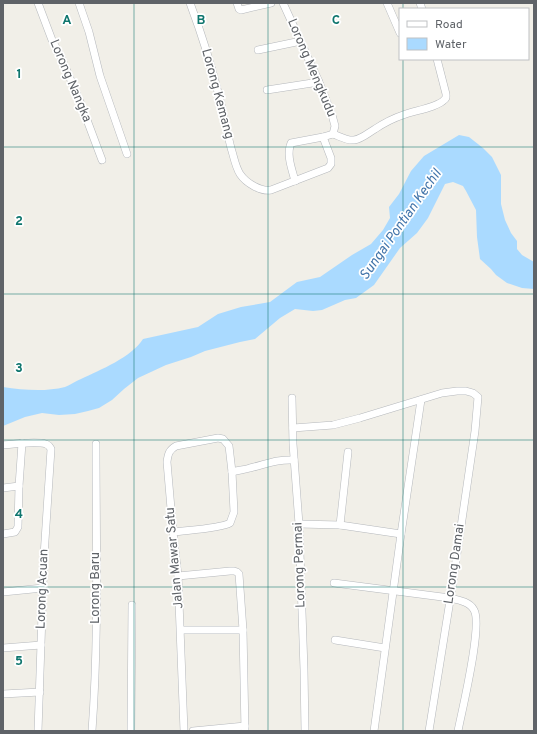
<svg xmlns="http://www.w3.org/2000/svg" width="537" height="734" font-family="Overpass,sans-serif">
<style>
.water{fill:#aadaff}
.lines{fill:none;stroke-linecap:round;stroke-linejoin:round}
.minor-casing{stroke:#b5b8bc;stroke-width:8}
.minor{stroke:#fff;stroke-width:7}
.grid{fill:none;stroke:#0f766e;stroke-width:1;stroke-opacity:0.55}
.labels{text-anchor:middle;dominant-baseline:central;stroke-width:3.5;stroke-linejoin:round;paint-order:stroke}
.street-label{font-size:13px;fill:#5f6368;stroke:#fff}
.water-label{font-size:14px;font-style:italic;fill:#4174aa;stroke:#fff}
.grid-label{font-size:13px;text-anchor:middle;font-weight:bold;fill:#0f766e;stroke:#fff;stroke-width:3.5;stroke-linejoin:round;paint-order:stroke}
</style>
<rect width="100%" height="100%" fill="#f1efe8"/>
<path class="water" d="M459,135L469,137L483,148L492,157L501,175V204L505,220L511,233L517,241V249L522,255L534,262V289L522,288L507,283L496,275L491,269L480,259L477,237L476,210L466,191L463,186L453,182L445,184L428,218L417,233L400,248L374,285L356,298L345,300L322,310L313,311L295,309L280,318L255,339L240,342L205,351L191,357L166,365L138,378L124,389L112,400L99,408L88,411L75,414L59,415L42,413L25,417L3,426V387C23,390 45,392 65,387C70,385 76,381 81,379C100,370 132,357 143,339L198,327L218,314L241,307L270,302L297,282L320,277L352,255L371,244L383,230L390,218L389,207L399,194L411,171L424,156Z"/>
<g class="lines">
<defs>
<g id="minor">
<polyline points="38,3 52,40 61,57 81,104 102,160"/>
<polyline points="79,3 89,32 100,76 127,154"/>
<path d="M190,3C202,35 212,67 220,100C224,116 227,132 231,148C234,157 235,166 240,174C246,183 261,192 271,190L328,168L331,164V158L323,137"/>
<polyline points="237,3 239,9 241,10 271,3"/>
<polyline points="283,3 319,82 332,115 335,126 333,134"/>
<polyline points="387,3 400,33"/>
<polyline points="420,3 422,9"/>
<polyline points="258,50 301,41"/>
<polyline points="267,90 319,82"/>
<path d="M333,134C339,136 347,141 354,140C362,139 368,133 375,129C384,123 394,118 403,115C413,111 438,107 444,100C447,98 446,97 446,94L437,59"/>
<path d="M295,181C292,169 286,155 291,143L323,137L333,134"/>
<polyline points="292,398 293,444 299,524 304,670 305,731"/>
<polyline points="293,428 333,425 360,418 442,393 457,391 466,391 473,393 478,397 475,431 452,588 429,731"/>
<path d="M3,445C14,444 36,441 46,444C50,446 49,446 51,449L44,556L38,731"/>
<path d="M232,472C238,470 244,470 250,468C267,464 277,459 294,460"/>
<polyline points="3,488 19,486"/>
<polyline points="299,524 340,525 401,534"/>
<polyline points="340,525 348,452"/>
<path d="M173,532C187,530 219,529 230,523L234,512L232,472L229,446L223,439L218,438L176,446C169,450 168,454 167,462L173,532L178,576L184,731"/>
<polyline points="3,534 15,532 18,527 19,486 22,443"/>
<polyline points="178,576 230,571 234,571 237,572 239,574 243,630 245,731"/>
<path d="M334,583L450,598C459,600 470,602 474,610C483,625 462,710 458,731"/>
<polyline points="3,592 43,588"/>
<polyline points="181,630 243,630"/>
<polyline points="335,640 385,648"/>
<polyline points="3,648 41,645"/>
<polyline points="3,694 40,692"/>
<path d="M92,731C99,636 96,540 96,444"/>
<polyline points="131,731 132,605"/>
<polyline points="193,731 245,726"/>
<polyline points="374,731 401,534 421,400"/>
</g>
</defs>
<use href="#minor" class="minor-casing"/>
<use href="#minor" class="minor"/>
</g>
<path class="grid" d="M134,3V731M268,3V731M403,3V9M403,59V731M3,147H534M3,294H534M3,440H534M3,587H534"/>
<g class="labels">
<g class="street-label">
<text transform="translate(311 68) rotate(67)">Lorong Mengkudu</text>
<text transform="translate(70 81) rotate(67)">Lorong Nangka</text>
<text transform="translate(217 94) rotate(75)">Lorong Kemang</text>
<text transform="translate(175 558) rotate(-95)">Jalan Mawar Satu</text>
<text transform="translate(455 564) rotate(-82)">Lorong Damai</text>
<text transform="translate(300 565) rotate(-92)">Lorong Permai</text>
<text transform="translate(96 588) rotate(-90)">Lorong Baru</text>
<text transform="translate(43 589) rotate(-88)">Lorong Acuan</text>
</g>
<g class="water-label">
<text transform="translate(401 225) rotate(-55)">Sungai Pontian Kechil</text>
</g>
</g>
<g class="grid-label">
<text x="67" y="24">A</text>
<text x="201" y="24">B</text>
<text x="336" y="24">C</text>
<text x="19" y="78">1</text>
<text x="19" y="225">2</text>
<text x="19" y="372">3</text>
<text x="19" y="518">4</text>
<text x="19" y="665">5</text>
</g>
<rect width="537" height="734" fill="none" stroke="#5f6368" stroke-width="8"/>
<rect x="399" y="8" width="130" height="52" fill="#ffffff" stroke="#bfc1c3"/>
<rect x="407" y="21" width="20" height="6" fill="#ffffff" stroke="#bfc1c3"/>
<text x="435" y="28" font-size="12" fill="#5f6368">Road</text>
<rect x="407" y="38" width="20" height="12" fill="#aadaff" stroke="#bfc1c3"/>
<text x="435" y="48" font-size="12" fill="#5f6368">Water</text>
</svg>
